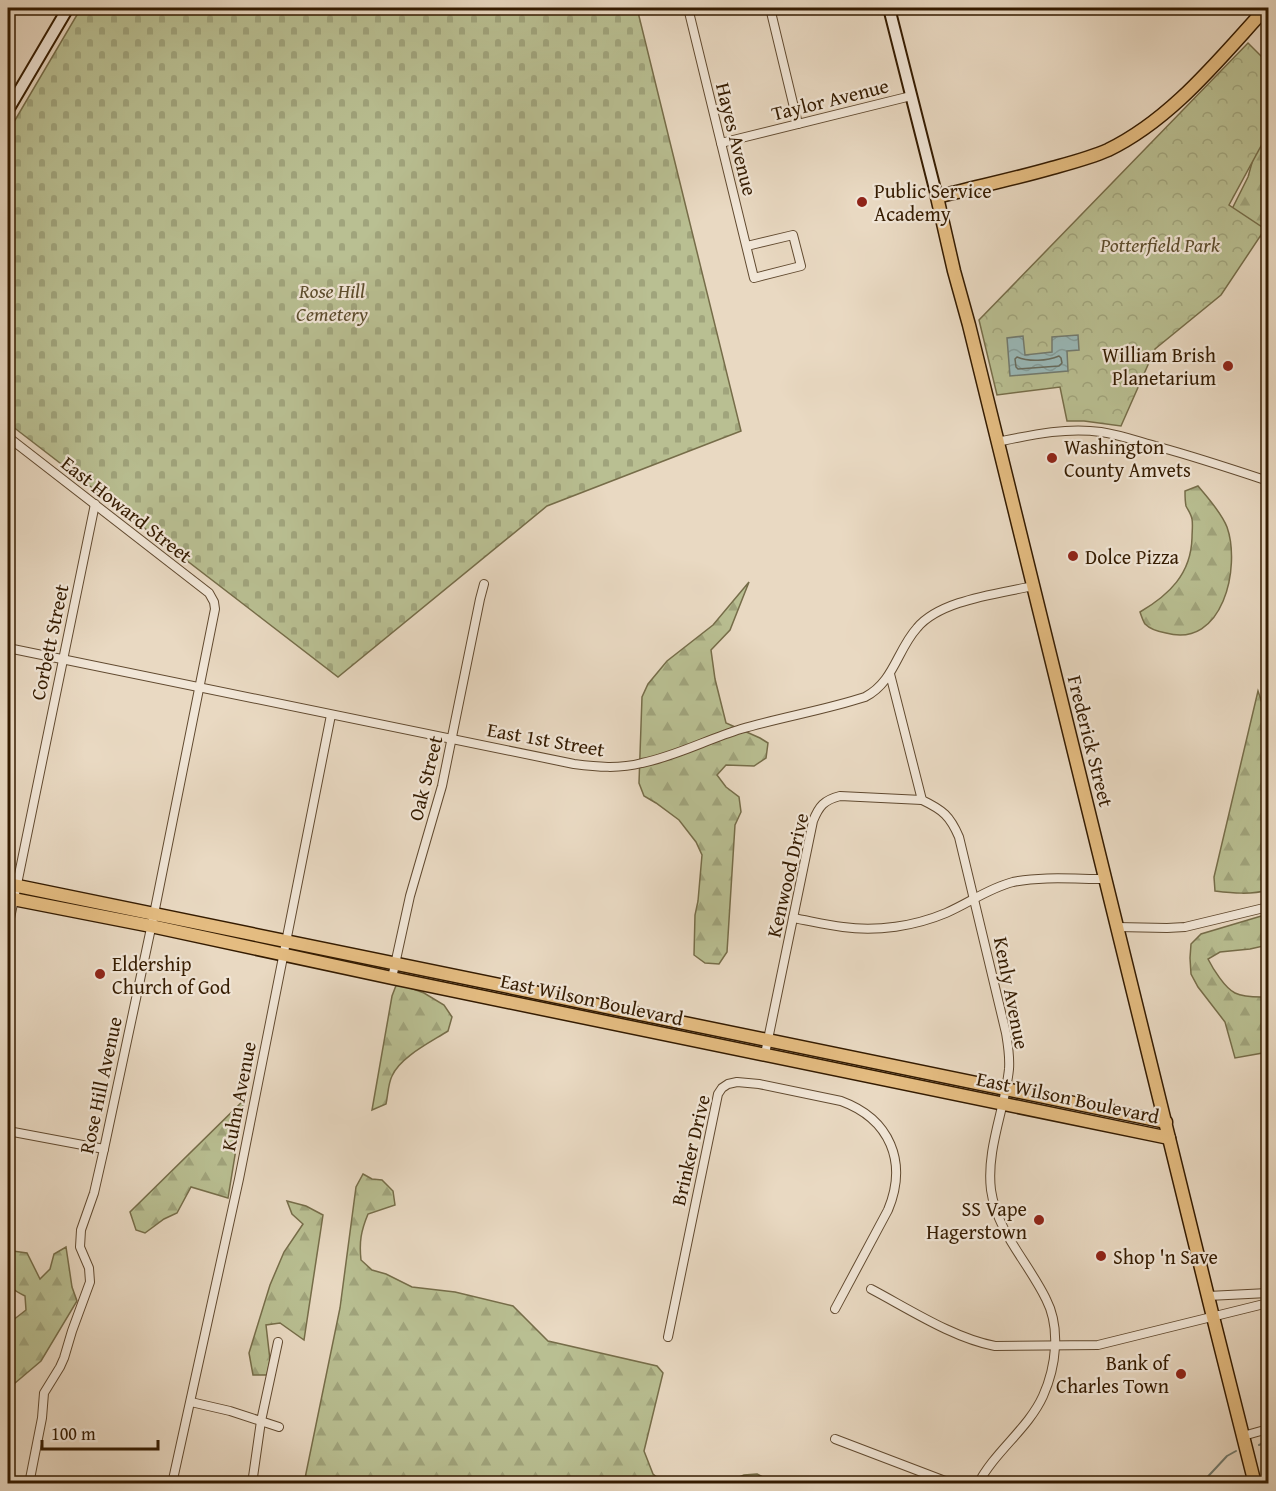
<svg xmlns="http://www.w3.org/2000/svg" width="1276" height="1491" font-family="'Gentium Book Plus',serif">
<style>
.forest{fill:url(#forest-firs);stroke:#766d49;stroke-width:1.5}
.cemetery{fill:url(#cemetery-stones);stroke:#766d49;stroke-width:1.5}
.park{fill:url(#park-crowns);stroke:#766d49;stroke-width:1.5}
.water{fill:url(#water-waves);stroke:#717a6f;stroke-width:1.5}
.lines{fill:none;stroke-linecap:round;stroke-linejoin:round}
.shore{stroke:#666a5c;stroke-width:1.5}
.stream{stroke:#717a6f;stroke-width:2}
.street-casing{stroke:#614a30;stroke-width:10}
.secondary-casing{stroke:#341b00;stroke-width:14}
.primary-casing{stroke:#341b00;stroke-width:15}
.street{stroke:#f1e6d7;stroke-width:8}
.secondary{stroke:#f1e6d7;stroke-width:10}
.primary{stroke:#e4bc81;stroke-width:12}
.poi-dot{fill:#8f2418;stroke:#f1e6d7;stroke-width:2}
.labels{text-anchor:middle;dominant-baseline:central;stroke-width:4.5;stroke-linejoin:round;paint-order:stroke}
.street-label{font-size:20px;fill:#341b00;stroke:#f1e6d7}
.poi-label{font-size:20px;fill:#341b00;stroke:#f1e6d7;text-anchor:start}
.park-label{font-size:20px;font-style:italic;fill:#5c4c2c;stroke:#f1e6d7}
</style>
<defs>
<pattern id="forest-firs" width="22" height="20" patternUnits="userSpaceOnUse" patternTransform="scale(1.5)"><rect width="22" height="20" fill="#b9bf92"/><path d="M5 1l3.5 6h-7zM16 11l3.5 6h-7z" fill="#a0a47c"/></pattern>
<pattern id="cemetery-stones" width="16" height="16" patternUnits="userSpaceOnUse" patternTransform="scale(1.5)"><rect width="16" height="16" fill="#b9bf92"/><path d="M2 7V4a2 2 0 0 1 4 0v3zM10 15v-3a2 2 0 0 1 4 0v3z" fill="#a0a47c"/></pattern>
<pattern id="park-crowns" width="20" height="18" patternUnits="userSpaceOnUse" patternTransform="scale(1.5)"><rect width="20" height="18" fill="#b9bf92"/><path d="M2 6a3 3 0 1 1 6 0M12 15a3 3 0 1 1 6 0" fill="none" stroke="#a0a47c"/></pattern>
<pattern id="water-waves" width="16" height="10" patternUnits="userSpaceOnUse" patternTransform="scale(1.5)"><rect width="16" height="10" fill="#99b9b9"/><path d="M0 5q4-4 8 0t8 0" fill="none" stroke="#849e9d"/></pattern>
</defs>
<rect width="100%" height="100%" fill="#e9d9c2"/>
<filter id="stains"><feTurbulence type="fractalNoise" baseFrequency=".00333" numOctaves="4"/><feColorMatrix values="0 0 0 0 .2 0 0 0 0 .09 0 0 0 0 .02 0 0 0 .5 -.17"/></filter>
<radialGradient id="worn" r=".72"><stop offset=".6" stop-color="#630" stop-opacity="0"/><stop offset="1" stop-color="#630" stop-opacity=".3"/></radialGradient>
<g class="forest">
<polygon points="1268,106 1268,233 1223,255 1223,227 1248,177"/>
<path d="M1198,486C1208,498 1221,512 1227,527C1241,567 1223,649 1166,633C1160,632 1150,629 1145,624C1143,621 1141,615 1140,612C1169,595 1191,574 1192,538C1192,532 1193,525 1192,519C1191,514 1188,510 1186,506C1185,501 1185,496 1185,491Z"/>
<polygon points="749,582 730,630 711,650 715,679 726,723 760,738 768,743 766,758 754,766 726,765 717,775 726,787 739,797 741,812 735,825 727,952 719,964 705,963 694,955 695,915 698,901 702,855 696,842 679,820 656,803 644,796 639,783 642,697 648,684 667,661 713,625"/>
<path d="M1258,691L1268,721V890C1251,895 1232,893 1215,891L1214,877Z"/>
<path d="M1268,914V945L1250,949L1220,952L1208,959C1213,969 1225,988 1235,993C1245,998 1258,997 1268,997V1052L1235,1058L1225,1022L1198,987L1191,974L1190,958L1191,944L1201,934Z"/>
<path d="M397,983L424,993L444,1005L452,1017L448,1031C431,1042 400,1057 392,1076C388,1084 388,1095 386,1104L372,1110L392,996Z"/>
<polygon points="244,1100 228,1198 191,1187 177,1213 164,1219 145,1233 136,1230 130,1212"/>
<path d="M363,1174L372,1179L382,1180L393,1191L395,1205L368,1214C361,1231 359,1242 361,1260L372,1270L386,1274L412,1287L455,1292L513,1306L548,1341L657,1366L663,1373L644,1451L653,1474L664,1483H304L340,1308L356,1187Z"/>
<polygon points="287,1201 306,1206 323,1215 304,1340 280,1323 266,1325 270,1360 267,1375 253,1375 249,1353 270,1285 284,1252 303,1224 292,1214"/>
<path d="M66,1247L72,1287L77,1301L41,1361L8,1389V1324L26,1310L25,1296C21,1294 15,1291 12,1288C2,1279 8,1261 13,1251L27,1253L40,1279L50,1269L54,1254Z"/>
<polygon points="757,1474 771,1481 771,1483 724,1483 744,1475"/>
</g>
<polygon class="cemetery" points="81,8 637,8 741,431 547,506 338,677 8,423 8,132"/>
<polygon class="park" points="1248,43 1268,63 1268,133 1229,205 1265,229 1221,295 1155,349 1121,426 1084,421 1067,421 1060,387 997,395 979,320"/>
<polygon class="water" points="1078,335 1079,350 1067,351 1068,371 1010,376 1007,338 1023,336 1025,355 1052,352 1052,337"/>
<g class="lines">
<path class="shore" d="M1059,356L1061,358L1062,363L1059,366L1018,369L1016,367L1015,359L1017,357C1029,362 1047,361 1059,356Z"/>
<g class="stream">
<polyline points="1259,1445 1268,1441"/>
<polyline points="1201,1484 1227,1456 1236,1451"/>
</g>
<defs>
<g id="street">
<path d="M688,8C710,98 732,188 754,278L801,266L793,235L747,246"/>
<polyline points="770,8 798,124"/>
<polyline points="721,143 911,96"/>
<polyline points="8,437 209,593 214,602 215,609 154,914 104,1149 94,1193 81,1230 80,1247 89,1268 90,1282 72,1331 64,1358 60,1367 44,1393 42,1418 29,1484"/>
<path d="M997,442C1031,435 1066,427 1101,432C1121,435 1140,442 1159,447C1196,457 1232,469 1268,481"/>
<path d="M8,648L574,764C597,767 619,769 642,763C676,756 708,739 741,729C782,717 825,710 865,697C894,682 897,650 917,628C940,600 998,594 1033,586"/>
<path d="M890,674L922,800C943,810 950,816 959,837L1006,1033C1008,1045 1010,1056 1009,1069C1005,1109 986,1149 991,1190C997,1232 1028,1262 1046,1299C1061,1328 1056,1367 1043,1396C1028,1429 995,1451 978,1484"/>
<path d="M793,918C810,921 826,925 843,927C877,932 915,926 946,913C969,903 989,888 1013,882C1042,876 1075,879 1105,879"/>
<polyline points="1117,927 1167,928 1185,927 1268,907"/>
<polyline points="8,928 95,504"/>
<polyline points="392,978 410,896 442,786 480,599 484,584"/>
<path d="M765,1054L813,821C819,806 824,800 840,796L922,800"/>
<polyline points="8,1131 104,1149"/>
<path d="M871,1289C909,1309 953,1338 995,1346L1098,1345L1268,1303"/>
<polyline points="1208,1296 1268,1293"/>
<path d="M668,1337L718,1094L722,1088L728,1084L737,1082L759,1084L841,1101C890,1119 908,1162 888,1210L835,1309"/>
<polyline points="191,1402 230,1411 279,1427"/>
<polyline points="1243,1436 1268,1429"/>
<polyline points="835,1439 953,1484"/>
<polyline points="172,1484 239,1179 331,715"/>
<polyline points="252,1484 261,1421 278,1342"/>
<polyline points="793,1484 793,1483"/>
</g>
<g id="secondary">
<polyline points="889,8 937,197"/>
<polyline points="8,110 68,8"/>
</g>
<g id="primary">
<polyline points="8,884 1166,1122"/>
<polyline points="8,898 151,926 392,978 1169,1138"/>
<path d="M1255,1484L1213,1317L969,325L954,271L937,197C975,187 1014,179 1052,168C1070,163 1090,158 1108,150C1172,119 1219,59 1266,8"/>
</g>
</defs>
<use href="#street" class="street-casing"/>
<use href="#secondary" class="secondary-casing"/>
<use href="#primary" class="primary-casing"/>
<use href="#street" class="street"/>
<use href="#secondary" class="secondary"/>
<use href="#primary" class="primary"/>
</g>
<g class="poi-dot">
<circle cx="862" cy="202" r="6"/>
<circle cx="1228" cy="366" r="6"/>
<circle cx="1052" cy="458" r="6"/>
<circle cx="1073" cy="556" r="6"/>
<circle cx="100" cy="974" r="6"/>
<circle cx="1039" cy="1220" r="6"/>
<circle cx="1101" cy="1256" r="6"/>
<circle cx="1181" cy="1374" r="6"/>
</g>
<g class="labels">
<g class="street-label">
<text transform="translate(830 99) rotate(-14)">Taylor Avenue</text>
<text transform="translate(737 139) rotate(76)">Hayes Avenue</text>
<text transform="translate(127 509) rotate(38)">East Howard Street</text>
<text transform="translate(49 642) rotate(-78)">Corbett Street</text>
<text transform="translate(546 739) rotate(10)">East 1st Street</text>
<text transform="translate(1091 741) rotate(76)">Frederick Street</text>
<text transform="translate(425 778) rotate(-76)">Oak Street</text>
<text transform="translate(787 875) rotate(-77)">Kenwood Drive</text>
<text transform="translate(1012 993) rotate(79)">Kenly Avenue</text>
<text transform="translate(592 999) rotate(12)">East Wilson Boulevard</text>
<text transform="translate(100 1085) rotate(-78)">Rose Hill Avenue</text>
<text transform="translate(238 1096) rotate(-79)">Kuhn Avenue</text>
<text transform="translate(1068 1097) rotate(12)">East Wilson Boulevard</text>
<text transform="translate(690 1150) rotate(-77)">Brinker Drive</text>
</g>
<g class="poi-label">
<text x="874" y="190">Public Service<tspan x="874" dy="23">Academy</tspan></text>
<text x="1216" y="354" text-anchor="end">William Brish<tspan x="1216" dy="23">Planetarium</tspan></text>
<text x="1064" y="446">Washington<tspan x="1064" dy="23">County Amvets</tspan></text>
<text x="1085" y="556">Dolce Pizza</text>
<text x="112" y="963">Eldership<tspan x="112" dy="23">Church of God</tspan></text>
<text x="1027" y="1208" text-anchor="end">SS Vape<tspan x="1027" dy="23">Hagerstown</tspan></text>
<text x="1113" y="1256">Shop 'n Save</text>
<text x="1169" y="1362" text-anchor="end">Bank of<tspan x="1169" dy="23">Charles Town</tspan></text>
</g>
<g class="park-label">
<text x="1160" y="244">Potterfield Park</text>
<text x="332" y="290">Rose Hill<tspan x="332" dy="23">Cemetery</tspan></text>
</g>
</g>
<rect width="1276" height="1491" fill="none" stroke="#e9d9c2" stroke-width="30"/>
<rect x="9" y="9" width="1258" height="1473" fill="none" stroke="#341b00" stroke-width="3"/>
<rect x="15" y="15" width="1246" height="1461" fill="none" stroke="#341b00" stroke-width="1.5"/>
<path d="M42 1440v9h116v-9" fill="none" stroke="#341b00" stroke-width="3"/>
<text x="51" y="1440" font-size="18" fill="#341b00" stroke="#f1e6d7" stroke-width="4.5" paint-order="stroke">100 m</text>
<rect width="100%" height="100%" filter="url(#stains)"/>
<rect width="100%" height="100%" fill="url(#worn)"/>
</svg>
